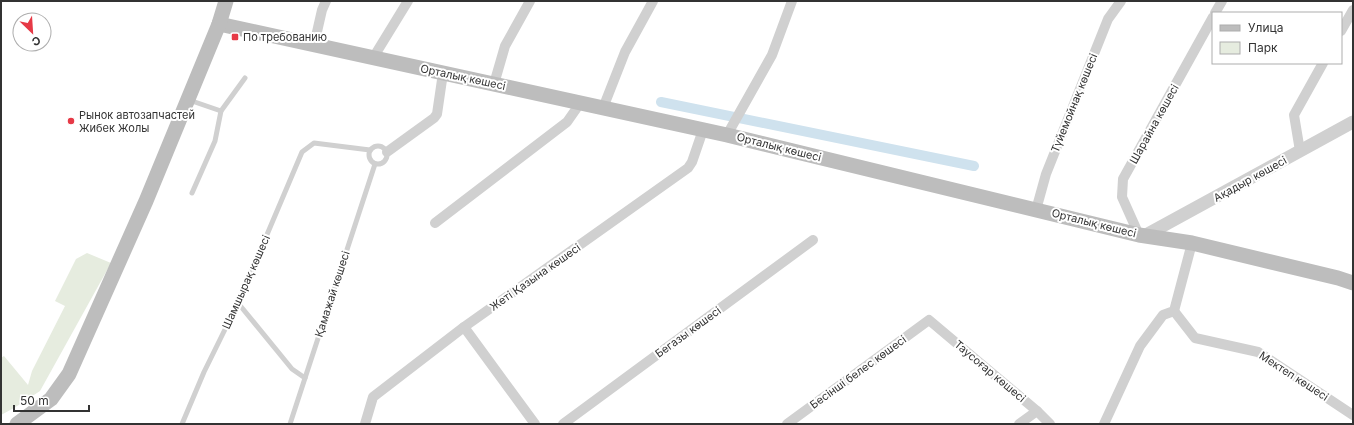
<svg xmlns="http://www.w3.org/2000/svg" width="1354" height="425" font-family="Inter,sans-serif">
<style>
.green{fill:#e6ecdf}
.lines{fill:none;stroke-linecap:round;stroke-linejoin:round}
.canal{stroke:#cfe2ee;stroke-width:10}
.service{stroke:#d0d0d0;stroke-width:5}
.minor{stroke:#d0d0d0;stroke-width:10}
.tertiary{stroke:#d0d0d0;stroke-width:13}
.secondary{stroke:#bdbdbd;stroke-width:15}
.poi-dot{fill:#e63946;stroke:#fff;stroke-width:1.5}
.labels{text-anchor:middle;dominant-baseline:central;stroke-width:4;stroke-linejoin:round;paint-order:stroke}
.poi-label{font-size:11px;fill:#333;stroke:#fff;text-anchor:start}
.street-label{font-size:11px;fill:#333;stroke:#fff}
</style>
<rect width="100%" height="100%" fill="#fff"/>
<polygon class="green" points="87,253 111,263 40,391 14,408 1,415 1,358 4,356 28,385 32,371 65,306 55,301 76,259"/>
<g class="lines">
<polyline class="canal" points="661,102 974,166"/>
<g class="service">
<polyline points="189,100 221,111"/>
<circle cx="378" cy="155" r="9"/>
<polyline points="192,193 215,141 221,111 245,78"/>
<polyline points="238,303 292,369 305,378"/>
<polyline points="182,424 204,372 238,303 302,152 314,143 370,150"/>
<polyline points="290,424 375,164"/>
</g>
<g class="minor">
<polyline points="1215,13 1222,1"/>
<polyline points="1341,31 1353,10"/>
<polyline points="314,45 322,10 326,1"/>
<polyline points="373,58 408,1"/>
<polyline points="494,84 505,46 530,1"/>
<polyline points="603,108 625,52 653,1"/>
<polyline points="727,135 772,55 792,1"/>
<polyline points="1300,151 1294,115 1323,63"/>
<polyline points="387,152 434,118 437,114 443,73"/>
<polyline points="1036,210 1046,174 1108,19 1121,1"/>
<polyline points="435,223 567,122 581,102"/>
<polyline points="1139,235 1122,197 1123,179 1213,17"/>
<polyline points="1174,311 1195,338 1258,352 1353,415"/>
<polyline points="464,327 535,424"/>
<polyline points="365,424 373,397 464,327 688,168 692,162 703,130"/>
<polyline points="563,424 813,240"/>
<polyline points="787,424 929,320 1037,411 1050,424"/>
<polyline points="1019,424 1037,411"/>
<polyline points="1104,424 1140,346 1163,315 1174,311 1192,243"/>
</g>
<polyline class="tertiary" points="1146,235 1353,122"/>
<g class="secondary">
<polyline points="219,24 727,135 1139,235 1192,243 1338,278 1353,283"/>
<polyline points="17,424 51,399 69,374 146,201 219,24 226,1"/>
</g>
</g>
<g class="poi-dot">
<rect x="231" y="33" width="8" height="8" rx="2"/>
<circle cx="71" cy="121" r="4"/>
</g>
<g class="labels">
<g class="poi-label">
<text x="243" y="37">По требованию</text>
<text x="79" y="115">Рынок автозапчастей<tspan x="79" dy="13">Жибек Жолы</tspan></text>
</g>
<g class="street-label">
<text transform="translate(463 77) rotate(12)">Орталық көшесі</text>
<text transform="translate(1074 103) rotate(-68)">Түйемойнақ көшесі</text>
<text transform="translate(1154 124) rotate(-61)">Шарайна көшесі</text>
<text transform="translate(779 147) rotate(14)">Орталық көшесі</text>
<text transform="translate(1250 179) rotate(-29)">Ақадыр көшесі</text>
<text transform="translate(1094 223) rotate(14)">Орталық көшесі</text>
<text transform="translate(535 277) rotate(-35)">Жеті Қазына көшесі</text>
<text transform="translate(246 282) rotate(-66)">Шамшырақ көшесі</text>
<text transform="translate(332 294) rotate(-72)">Қамажай көшесі</text>
<text transform="translate(688 332) rotate(-36)">Бегазы көшесі</text>
<text transform="translate(990 371) rotate(40)">Тауcоғар көшесі</text>
<text transform="translate(858 372) rotate(-36)">Бесінші белес көшесі</text>
<text transform="translate(1294 376) rotate(33)">Мектеп көшесі</text>
</g>
</g>
<rect width="1354" height="425" fill="none" stroke="#333333" stroke-width="4"/>
<rect x="1212" y="12" width="130" height="52" fill="#ffffff" stroke="#adadad"/>
<rect x="1220" y="25" width="20" height="6" fill="#bdbdbd" stroke="#adadad"/>
<text x="1248" y="32" font-size="12" fill="#333333">Улица</text>
<rect x="1220" y="42" width="20" height="12" fill="#e6ecdf" stroke="#adadad"/>
<text x="1248" y="52" font-size="12" fill="#333333">Парк</text>
<g transform="translate(32 32) rotate(155)"><circle r="19" fill="#ffffff" stroke="#adadad"/>
<path d="M0-3L7 15L0 10L-7 15Z" fill="#e63946"/>
<text y="-6" font-size="11" font-weight="bold" text-anchor="middle" fill="#333333">С</text>
</g>
<path d="M14 405v6h75v-6" fill="none" stroke="#333333" stroke-width="2"/>
<text x="20" y="405" font-size="12" fill="#333333" stroke="#ffffff" stroke-width="3" paint-order="stroke">50 m</text>
</svg>
